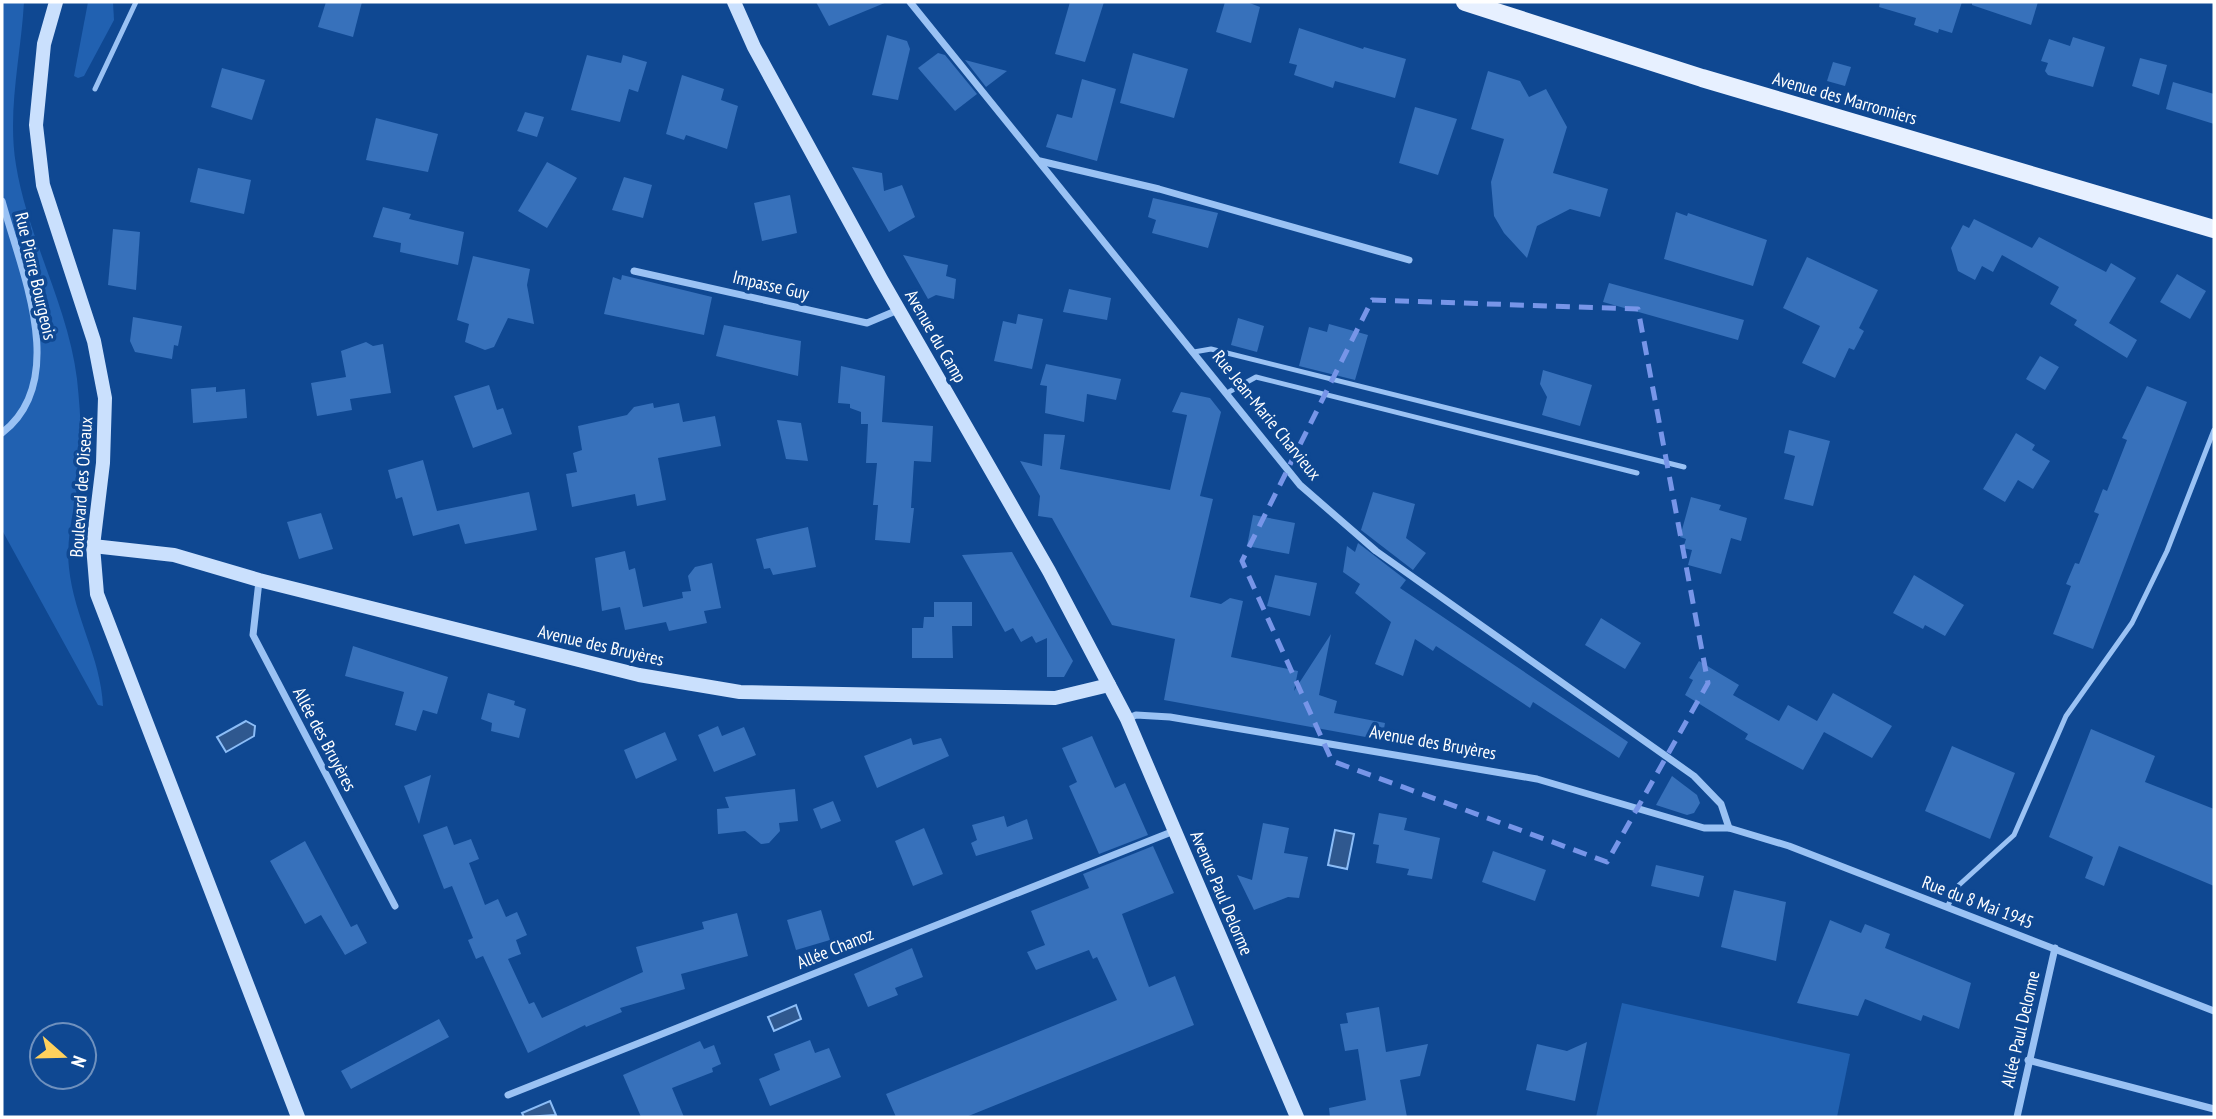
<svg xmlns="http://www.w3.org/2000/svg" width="2216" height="1119" font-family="'PT Sans Narrow',sans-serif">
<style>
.green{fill:#2161b1}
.water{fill:#2f588f;stroke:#8cbdf7;stroke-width:2}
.building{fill:#3771bb}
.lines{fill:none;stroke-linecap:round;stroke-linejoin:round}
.lane{stroke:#9ac2f4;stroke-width:5}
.street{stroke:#9ac2f4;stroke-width:7}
.secondary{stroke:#cae0fd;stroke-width:14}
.primary{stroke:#e7f0ff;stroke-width:18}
.marked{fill:none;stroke:#7795e8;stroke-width:5;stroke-dasharray:14 9;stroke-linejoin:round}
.labels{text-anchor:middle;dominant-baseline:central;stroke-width:7;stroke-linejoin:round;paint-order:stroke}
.street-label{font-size:18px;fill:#fff;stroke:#0f4892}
</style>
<rect width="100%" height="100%" fill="#0f4892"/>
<g class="green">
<path d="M2,2H24C21,56 7,111 16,165C28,239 68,305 77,379C80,407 82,435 80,463C78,498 65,533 69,568C74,617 101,658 103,706L98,705L2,530Z"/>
<polygon points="88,2 113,2 114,20 84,76 78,78 74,76"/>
<polygon points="1622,1003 1850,1054 1837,1117 1596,1117"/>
</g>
<g class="water">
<polygon points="246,721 255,726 254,736 226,752 217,737"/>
<polygon points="1335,830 1354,834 1347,869 1328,865"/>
<polygon points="796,1005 801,1019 774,1031 768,1017"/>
<polygon points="550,1101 556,1115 524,1117 522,1113"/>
</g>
<g class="building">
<polygon points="326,2 362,2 353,37 318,27"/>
<polygon points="816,2 887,2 829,26"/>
<polygon points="1070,2 1104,2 1085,62 1055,54"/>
<polygon points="1225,2 1247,2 1260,7 1251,43 1216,32"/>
<polygon points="1880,2 1962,2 1952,33 1939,29 1938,33 1914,25 1916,18 1879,7"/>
<polygon points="1972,2 2038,2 2031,25 1972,5"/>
<polygon points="1299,28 1363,49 1364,47 1406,59 1395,98 1335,81 1333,88 1294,75 1297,65 1289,63"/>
<polygon points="887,35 907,41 910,49 898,100 872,95"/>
<polygon points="2073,37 2105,47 2093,87 2048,75 2045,71 2048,63 2041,61 2049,39 2070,46"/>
<polygon points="938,53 945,55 977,94 955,111 918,68"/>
<polygon points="1133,53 1188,69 1174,118 1120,103"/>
<polygon points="587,55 621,63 623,55 647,62 638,92 629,89 620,122 571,110"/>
<polygon points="2140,58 2167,65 2159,95 2132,86"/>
<polygon points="965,60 1007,71 986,87"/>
<polygon points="1833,62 1851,67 1845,86 1827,81"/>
<polygon points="222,68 265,80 252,120 211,107"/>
<polygon points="1488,71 1520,81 1529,97 1546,89 1567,127 1553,173 1608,189 1600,217 1570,209 1537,226 1527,258 1504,233 1494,216 1491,182 1504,139 1471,129"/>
<polygon points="682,75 724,89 721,100 738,106 727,149 686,135 684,140 666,134"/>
<polygon points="1082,79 1116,89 1097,161 1046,147 1057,114 1072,118"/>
<polygon points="2173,82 2214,94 2214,124 2166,109"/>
<polygon points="1415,107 1457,119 1438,175 1399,163"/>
<polygon points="525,112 544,117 537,137 517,131"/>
<polygon points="376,118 438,134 428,172 366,160"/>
<polygon points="547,162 577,178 547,228 518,211"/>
<polygon points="852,167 882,173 884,191 902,185 915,217 889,232"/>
<polygon points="198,168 251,180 244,214 190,202"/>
<polygon points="624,177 652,185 643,218 612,210"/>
<polygon points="790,195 797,233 762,241 754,203"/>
<polygon points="1153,198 1218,213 1208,248 1152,233 1156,220 1148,217"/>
<polygon points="383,207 411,214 409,219 464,232 458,265 400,252 401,243 373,237"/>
<polygon points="1676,212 1687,216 1688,213 1767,240 1753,286 1664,259"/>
<polygon points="1974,219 2032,248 2039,237 2106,272 2111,263 2136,278 2109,323 2137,340 2127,358 2074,325 2077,320 2050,304 2059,287 2002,255 1993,272 1982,266 1975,280 1958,271 1951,248 1963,225 1969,228"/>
<polygon points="113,229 140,232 136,290 108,285"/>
<polygon points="903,255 948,265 946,276 956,279 954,299 936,295 928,299"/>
<polygon points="473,256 530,269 527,285 534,324 508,318 494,347 485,350 465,342 469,324 457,320"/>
<polygon points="1807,257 1878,290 1859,328 1864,331 1854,350 1849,348 1835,378 1802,363 1820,326 1783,308"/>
<polygon points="2177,274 2206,291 2190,319 2160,302"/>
<polygon points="622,275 712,297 704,335 604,314 613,277 621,280"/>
<polygon points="1609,283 1744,320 1738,340 1603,302"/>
<polygon points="1069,289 1111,298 1107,320 1063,312"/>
<polygon points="1018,314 1043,319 1032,369 994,361 1003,321 1016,324"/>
<polygon points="133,317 182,326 178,346 174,345 172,359 135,352 130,341"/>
<polygon points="1238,318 1264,326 1257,352 1231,345"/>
<polygon points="1329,324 1368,335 1355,380 1299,366 1309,327 1327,332"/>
<polygon points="724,325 801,341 798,376 716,356"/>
<polygon points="366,342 373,346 383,344 391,393 350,399 352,410 317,416 311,383 346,377 341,351"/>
<polygon points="2040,356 2059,367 2045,390 2026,379"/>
<polygon points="1046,364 1121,379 1116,400 1087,394 1084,422 1045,413 1047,386 1040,385"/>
<polygon points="841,366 885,376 882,422 933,426 931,462 914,461 911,508 914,508 910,543 875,540 878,505 873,505 877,463 866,463 868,424 861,424 861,412 850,408 850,404 838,403"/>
<polygon points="1543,370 1592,385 1580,426 1542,415 1547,397 1540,384"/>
<polygon points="489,385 497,410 503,408 512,434 473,448 454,396"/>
<polygon points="2147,386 2187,402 2093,649 2053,634 2071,586 2066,584 2075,563 2079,564 2099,514 2094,512 2103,489 2107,491 2127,440 2122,438"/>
<polygon points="216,387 216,392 245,389 247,418 193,423 191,389"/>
<polygon points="1181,392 1210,398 1221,412 1200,496 1213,499 1190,597 1221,604 1230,598 1243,601 1231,657 1298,671 1294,691 1331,634 1319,695 1337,701 1334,713 1385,723 1382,740 1164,700 1175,639 1112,625 1052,518 1038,516 1040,496 1020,461 1042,466 1044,434 1065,435 1060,469 1170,490 1187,415 1172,412"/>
<polygon points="653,403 654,408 679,403 683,422 715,416 721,446 658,458 666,500 637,506 635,494 572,507 566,474 577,472 573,453 582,450 578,426 627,415 634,407"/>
<polygon points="777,420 801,423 808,461 786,459"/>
<polygon points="1789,430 1830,441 1813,506 1784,499 1795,456 1784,453"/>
<polygon points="2016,433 2035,445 2032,450 2050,461 2033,489 2018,480 2005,502 1983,489"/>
<polygon points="423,460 437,511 529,492 537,530 465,544 459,524 413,536 402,497 396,499 388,470"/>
<polygon points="1373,492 1415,504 1406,538 1426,553 1413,570 1361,530"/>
<polygon points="1691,497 1721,505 1719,510 1747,518 1741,541 1731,538 1721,574 1688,565 1692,550 1683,548 1686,539 1680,537"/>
<polygon points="321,513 333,549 299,559 287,522"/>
<polygon points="1253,515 1295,523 1289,554 1247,546"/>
<polygon points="808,527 816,567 773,575 770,568 764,569 756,539"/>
<polygon points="1358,543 1406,580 1400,588 1628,742 1619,758 1533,702 1530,708 1436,646 1433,651 1415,639 1403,676 1375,664 1391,622 1355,593 1360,584 1343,572 1347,546 1355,552"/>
<polygon points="625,551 629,570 635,568 643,607 683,598 682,592 691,591 688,576 695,567 712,563 721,608 704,611 707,623 669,631 666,622 625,630 620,607 602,611 595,558"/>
<polygon points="1012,552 1073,661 1064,677 1047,677 1047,638 1036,643 1032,636 1021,642 1013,628 1005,632 962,555"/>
<polygon points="1275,575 1317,583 1310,616 1267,606"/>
<polygon points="1914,575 1964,605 1945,636 1925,625 1923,629 1893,613"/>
<polygon points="934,602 972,602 972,626 952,626 953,658 912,658 912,628 923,628 924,617 934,617"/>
<polygon points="1601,618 1641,643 1625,669 1585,645"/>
<polygon points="353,646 448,677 437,714 423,710 416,731 395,725 404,692 345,676"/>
<polygon points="1699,661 1739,685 1733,695 1779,721 1788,705 1817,721 1833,693 1892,726 1872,758 1824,732 1803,770 1745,739 1748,734 1685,695 1693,680 1689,678"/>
<polygon points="488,693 515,701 514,705 526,709 519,738 491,731 492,723 481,719"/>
<polygon points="718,726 722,736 744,727 756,755 714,772 698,735"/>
<polygon points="2091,729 2155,756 2145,782 2214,809 2214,886 2119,846 2104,886 2085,878 2093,857 2049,837"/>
<polygon points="665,732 677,760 636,779 624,750"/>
<polygon points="1092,736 1115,788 1125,783 1148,835 1099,854 1069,786 1077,782 1062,748"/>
<polygon points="911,738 913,745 941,738 949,756 877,788 864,756"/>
<polygon points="1952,746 2015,773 1990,839 1925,811"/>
<polygon points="431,775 419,824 404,786"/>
<polygon points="1672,776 1697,795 1700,803 1694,813 1687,815 1656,805"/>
<polygon points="795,789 798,821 779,823 780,831 769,843 761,844 745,831 718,834 717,809 729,808 725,797"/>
<polygon points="833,801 841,821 821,829 813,809"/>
<polygon points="1379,813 1407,818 1404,830 1440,838 1432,879 1407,875 1409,869 1376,863 1379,845 1373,844"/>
<polygon points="1004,816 1007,827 1027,819 1033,839 976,856 971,843 977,840 972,825"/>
<polygon points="1263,823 1289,828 1284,853 1308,857 1299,898 1288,897 1254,910 1237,875 1252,880"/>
<polygon points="447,826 454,845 471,839 479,859 469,863 485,905 498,899 506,917 517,912 527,935 516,940 521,954 508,959 529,1004 534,1002 542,1018 643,972 636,947 704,929 702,922 737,913 748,956 681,974 685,989 620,1008 622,1012 586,1027 585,1025 528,1053 483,956 476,959 468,940 473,938 452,886 444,889 423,835"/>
<polygon points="924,828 943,874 913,886 895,841"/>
<polygon points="305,841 351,927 357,924 367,943 345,955 321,915 305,924 270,861"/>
<polygon points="1153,846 1174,893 1122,914 1149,987 1175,976 1194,1025 966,1117 896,1117 886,1094 1117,1000 1097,957 1093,959 1089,950 1036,970 1027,952 1045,945 1031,911 1089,888 1083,874"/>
<polygon points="1493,851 1546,870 1535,901 1482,882"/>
<polygon points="1656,865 1704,876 1699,897 1651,886"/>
<polygon points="1734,890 1786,902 1776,961 1721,947"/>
<polygon points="821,910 830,940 796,950 787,920"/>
<polygon points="1830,920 1861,933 1865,924 1890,934 1885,948 1971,983 1959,1029 1923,1015 1921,1021 1865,999 1858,1016 1797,1003"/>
<polygon points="912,948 923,977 895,988 898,995 868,1007 854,974"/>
<polygon points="1379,1007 1386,1052 1428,1044 1420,1076 1400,1080 1407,1117 1330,1117 1329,1108 1366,1100 1358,1049 1345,1051 1340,1024 1348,1023 1346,1013"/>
<polygon points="439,1019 449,1037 351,1089 341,1071"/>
<polygon points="810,1040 815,1053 829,1048 841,1077 770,1106 759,1079 780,1070 774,1054"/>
<polygon points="700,1041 704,1049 714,1045 721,1064 712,1068 713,1072 672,1088 684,1117 641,1117 623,1075"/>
<polygon points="1587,1042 1575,1101 1526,1090 1537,1044 1567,1051"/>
</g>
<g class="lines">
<g class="lane">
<polyline points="95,89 136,2"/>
<polyline points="1194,352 1211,349 1684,467"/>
<polyline points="1227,393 1256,377 1637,473"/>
<polyline points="1947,907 1959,885 2014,835 2066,716 2132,623 2167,551 2214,430"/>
</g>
<g class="street">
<polyline points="910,2 1300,485 1376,551 1694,776 1721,804 1729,828"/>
<polyline points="1040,161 1159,189 1409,260"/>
<path d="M2,201C20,268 71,380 2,433"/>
<polyline points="634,271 867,323 898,310"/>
<polyline points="259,581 253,635 395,906"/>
<polyline points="1127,719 1136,715 1170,717 1537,779 1704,828 1729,828 1789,846 2214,1011"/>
<polyline points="2028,1060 2214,1109"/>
<polyline points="508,1095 1174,831"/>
<polyline points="2017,1117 2055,948"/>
</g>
<g class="secondary">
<polyline points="56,2 44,44 36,125 43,185 94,341 105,398 103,463 93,546 97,594 298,1117"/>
<polyline points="734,2 754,47 881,279 1049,571 1127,719 1297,1117"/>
<polyline points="93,546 174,555 259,580 639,675 740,692 1055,698 1109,685"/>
</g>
<polyline class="primary" points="1465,2 1702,78 2214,229"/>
</g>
<path class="marked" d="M1372,300L1638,309L1708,683L1607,862L1332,761L1242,561Z"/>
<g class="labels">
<g class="street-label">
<text transform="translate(1845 98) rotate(16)">Avenue des Marronniers</text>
<text transform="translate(36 276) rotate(77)">Rue Pierre Bourgeois</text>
<text transform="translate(771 285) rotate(13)">Impasse Guy</text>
<text transform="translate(936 336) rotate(60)">Avenue du Camp</text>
<text transform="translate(1267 415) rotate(51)">Rue Jean-Marie Charvieux</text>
<text transform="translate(81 487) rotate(-86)">Boulevard des Oiseaux</text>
<text transform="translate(601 645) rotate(13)">Avenue des Bruyères</text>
<text transform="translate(325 739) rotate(62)">Allée des Bruyères</text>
<text transform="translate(1433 742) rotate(10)">Avenue des Bruyères</text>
<text transform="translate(1222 893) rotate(67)">Avenue Paul Delorme</text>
<text transform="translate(1978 902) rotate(21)">Rue du 8 Mai 1945</text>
<text transform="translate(835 948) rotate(-22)">Allée Chanoz</text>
<text transform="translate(2020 1029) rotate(-77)">Allée Paul Delorme</text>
</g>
</g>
<rect width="2216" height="1119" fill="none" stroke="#ffffff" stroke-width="7"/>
<g transform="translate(63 1056) rotate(110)"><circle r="33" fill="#0f4892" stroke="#6f91be" stroke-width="2"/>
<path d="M0-5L12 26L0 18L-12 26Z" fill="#ffd15d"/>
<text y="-10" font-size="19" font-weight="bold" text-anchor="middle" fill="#ffffff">N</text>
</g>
</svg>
